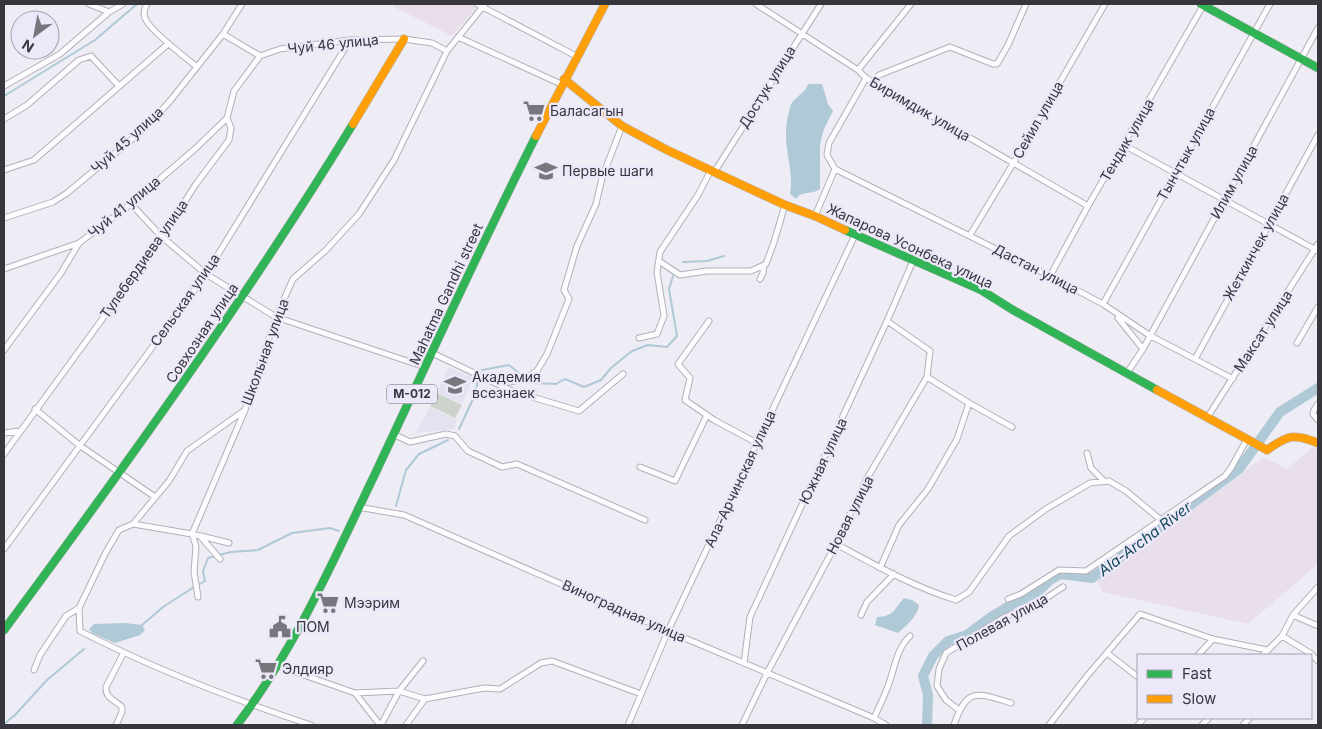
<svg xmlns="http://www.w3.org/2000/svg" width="1322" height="729" font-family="Inter,sans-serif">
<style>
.built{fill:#e4e1f1}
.industrial{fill:#e9dfeb}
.grass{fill:#ccd4cb}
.water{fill:#afc9d7}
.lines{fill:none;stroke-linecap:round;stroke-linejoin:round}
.stream{stroke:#afc9d7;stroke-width:2}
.river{stroke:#afc9d7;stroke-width:10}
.street-casing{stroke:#b2b0b7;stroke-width:7}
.fast-casing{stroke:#b2b0b7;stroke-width:9}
.slow-casing{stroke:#b2b0b7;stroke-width:9}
.street{stroke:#fcfcfe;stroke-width:5}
.fast{stroke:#30b455;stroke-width:8}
.slow{stroke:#ff9f0a;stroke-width:8}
.labels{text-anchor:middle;stroke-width:4.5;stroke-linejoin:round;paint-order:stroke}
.shield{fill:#ece8f9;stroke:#6e6b75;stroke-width:1}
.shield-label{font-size:12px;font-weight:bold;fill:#38363d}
.street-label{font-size:14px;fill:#38363d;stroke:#ece8f9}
.poi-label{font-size:14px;fill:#38363d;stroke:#ece8f9;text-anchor:start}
.water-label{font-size:15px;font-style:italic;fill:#174a5c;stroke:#ece8f9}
</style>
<rect width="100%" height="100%" fill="#eeecf5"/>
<path class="built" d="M448,367L473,378L462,404L437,392Z
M430,407L457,420L454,429L416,433Z"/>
<path class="industrial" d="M395,4H474L478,6L452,36L394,7Z
M1313,447L1318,450V564L1248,624L1103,592L1097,581L1264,457L1287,469Z"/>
<path class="grass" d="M437,393L462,405L455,418L430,406Z"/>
<path class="water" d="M808,84H822L828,104L833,111L824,129L820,144V189C812,195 802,190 796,199L790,194C794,173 785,153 786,131C786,124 788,115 790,108C792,97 805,95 808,84Z
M904,598L912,600L919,605C918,616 906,626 898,633L875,625L877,617C895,616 893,610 904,598Z
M125,623L142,625L145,630L140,635L115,643L92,633L89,629L94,624Z"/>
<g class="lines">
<path class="stream" d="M4,96L95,40L137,4
M683,262L707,261L724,256
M482,370L509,365L519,373
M533,383L556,384L565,379L584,387L601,380L611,368L632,351L648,345L667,347L677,336L669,289L673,276
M459,429L474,397L478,381
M396,506L406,470L419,454L448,440
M198,585L205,581L203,571L208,558L231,552L258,550L292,533L330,528L339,531
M142,625L163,607L194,587
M4,724L15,715L47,680L84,649"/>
<path class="river" d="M927,725L928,695L923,676L933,656L948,641L967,635L991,617L1016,602L1032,597L1050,580L1060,574L1092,578L1239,469L1280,412L1318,388"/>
<g class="street-casing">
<path id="street" d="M89,4L109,12
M147,4C144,9 143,13 145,18C149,30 186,58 196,66
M477,4L576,56
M756,4L858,70L866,78L1088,206
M223,34L260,56L280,49L350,40L404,39L432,43L447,51
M458,37L561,84
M858,70L911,4
M874,83L879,75L950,47L993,64H997L1008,45L1026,4
M4,86L60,54L109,12L123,4
M4,119L27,105L79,60L91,56L119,86
M1124,145L1318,251
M835,169L1050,276L1103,304L1149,335L1233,379
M4,170L34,160L168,44
M715,171L821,4
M131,204L162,237L206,274L276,317L425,367
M815,216L835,169L827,155L829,143L866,78
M4,218L53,202L67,193L143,130L170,101L223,34L242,4
M970,235L1014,162L1105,4
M659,261L680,275L707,271H751L766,264L774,242L785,205
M4,269L79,243L131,204L196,148L227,118
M1050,276L1088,206L1204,4
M760,279L763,273L764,265
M1103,304L1270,4
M1118,318L1143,349
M709,321L678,364L690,378L685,400L714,420L757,443
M639,338L657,334L664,316L657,272L660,252L698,195L711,170
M1297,343L1318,307
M4,350L61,273L79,243
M432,353L512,391L579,411L623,374
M1195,359L1318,135
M1127,373L1143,349L1318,28
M497,384L521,380L537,371L547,354L569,299L564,290L577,246L596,204L602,178L622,126
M969,403L1012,427
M1318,404L1314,410L1313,414L1318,420
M35,409L79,445L155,497
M245,410L187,451L169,481L133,524L119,530L106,552L79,608L80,631C154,669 232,699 311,725
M1207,418L1318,244
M4,433L20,431
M393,434L410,442L446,434L455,436L468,451L502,467L517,464L645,520
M1087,453L1091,468L1104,481
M4,454L162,237L196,184L229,140L231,128L227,118L234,91L260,56
M640,467L675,481L707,415
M358,507L404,515L668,631L874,718L886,725
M133,524L192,534L245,410L276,317L293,279L326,250L359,214L394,160L447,51L485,4
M192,534L196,546L194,572L198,597
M192,534L200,536L220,559
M201,536L229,543
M836,544C875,565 914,587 956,600L969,592L1009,536L1046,509L1090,483L1109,481L1126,491L1161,520
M4,549L206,274L350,40
M880,568L899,525L928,489L957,439L969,403L927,377
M1318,587L1293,615L1282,636L1310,653L1318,661
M1008,599L1021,594L1059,570L1086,571L1225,476L1231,468L1247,439
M861,615L867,602L894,574
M1293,615L1318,626
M1107,653L1138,677
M1198,655L1213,639
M1263,655L1282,636
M744,663L750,617L887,321L913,261
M278,666L355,693L399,691L423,661
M34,670L40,655L66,616L79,608
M355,693L380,725
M959,710L946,700L937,686L939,669L946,653L1005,617L1037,604L1063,587
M874,718C879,707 884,697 888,686C895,668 896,649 910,636
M116,725L122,712V707C115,700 105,698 106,687L123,654
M381,725L399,691L425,699L484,688L500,689L541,663L552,661L641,694
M406,725L425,699
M628,725L668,631L855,235
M742,725L767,673L836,544L866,480L927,377L930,351L887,321
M954,725C967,686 978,693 1011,703
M1049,725L1087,676L1140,614L1213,639L1267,650
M1138,725L1144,718
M1202,725L1209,718
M1243,725L1250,718"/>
</g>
<g class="fast-casing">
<path id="fast" d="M1201,4L1318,68
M845,230L981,290L1013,310L1157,390
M4,630C126,465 246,299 353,124
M237,725C296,647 333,561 375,474C428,361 480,247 536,136"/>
</g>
<g class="slow-casing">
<path id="slow" d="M564,79L622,126L667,150L785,205L815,216L845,230
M353,124L404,39
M536,136L605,4
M1157,390L1267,450C1288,435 1294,433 1318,443"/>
</g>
<use href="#street" class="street"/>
<use href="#fast" class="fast"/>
<use href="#slow" class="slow"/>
</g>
<defs>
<g id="supermarket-bare" transform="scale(1.725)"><path d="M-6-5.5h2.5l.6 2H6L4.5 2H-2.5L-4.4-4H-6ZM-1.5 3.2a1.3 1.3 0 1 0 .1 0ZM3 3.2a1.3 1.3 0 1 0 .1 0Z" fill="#78767d" stroke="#ece8f9" stroke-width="2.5" paint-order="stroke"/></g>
<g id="school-bare" transform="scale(1.725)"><path d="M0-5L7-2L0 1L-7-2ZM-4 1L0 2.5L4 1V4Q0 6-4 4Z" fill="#78767d" stroke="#ece8f9" stroke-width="2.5" paint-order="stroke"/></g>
<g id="civic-bare" transform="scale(1.725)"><path d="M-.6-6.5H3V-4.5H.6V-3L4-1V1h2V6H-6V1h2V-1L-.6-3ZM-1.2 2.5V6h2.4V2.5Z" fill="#78767d" stroke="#ece8f9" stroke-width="2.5" paint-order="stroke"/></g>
</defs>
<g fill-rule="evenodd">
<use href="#supermarket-bare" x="534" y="111"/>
<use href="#school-bare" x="546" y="171"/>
<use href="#school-bare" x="455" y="385"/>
<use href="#supermarket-bare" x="328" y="603"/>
<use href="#civic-bare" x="280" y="627"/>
<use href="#supermarket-bare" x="266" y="669"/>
</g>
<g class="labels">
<rect class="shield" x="387" y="384.5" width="50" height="19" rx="4"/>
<g class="shield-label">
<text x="412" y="398">М-012</text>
</g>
<g class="street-label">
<text transform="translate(333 44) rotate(-6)" y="5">Чуй 46 улица</text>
<text transform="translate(767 87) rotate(-58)" y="5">Достук улица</text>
<text transform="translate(920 109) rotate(30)" y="5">Биримдик улица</text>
<text transform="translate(1038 120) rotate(-60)" y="5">Сейил улица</text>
<text transform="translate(127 140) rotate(-42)" y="5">Чуй 45 улица</text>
<text transform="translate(1127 140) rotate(-60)" y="5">Тендик улица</text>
<text transform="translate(1186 154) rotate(-61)" y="5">Тынчтык улица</text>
<text transform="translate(1234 182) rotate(-61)" y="5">Илим улица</text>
<text transform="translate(124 207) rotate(-39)" y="5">Чуй 41 улица</text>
<text transform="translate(910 246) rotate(25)" y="5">Жапарова Усонбека улица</text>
<text transform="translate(1256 247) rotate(-61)" y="5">Жеткинчек улица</text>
<text transform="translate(144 259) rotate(-55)" y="5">Тулебердиева улица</text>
<text transform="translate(1036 269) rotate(27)" y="5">Дастан улица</text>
<text transform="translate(446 294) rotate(-65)" y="5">Mahatma Gandhi street</text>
<text transform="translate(185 300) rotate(-55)" y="5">Сельская улица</text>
<text transform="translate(1263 331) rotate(-57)" y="5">Максат улица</text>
<text transform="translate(202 333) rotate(-56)" y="5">Совхозная улица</text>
<text transform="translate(265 352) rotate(-70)" y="5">Школьная улица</text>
<text transform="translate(823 461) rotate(-65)" y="5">Южная улица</text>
<text transform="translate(740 479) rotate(-65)" y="5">Ала-Арчинская улица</text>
<text transform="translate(850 515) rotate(-63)" y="5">Новая улица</text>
<text transform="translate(624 611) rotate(24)" y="5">Виноградная улица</text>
<text transform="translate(1002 622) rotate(-29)" y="5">Полевая улица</text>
</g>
<g class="poi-label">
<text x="550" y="116">Баласагын</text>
<text x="562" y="176">Первые шаги</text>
<text x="472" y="382">Академия<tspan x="472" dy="16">всезнаек</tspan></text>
<text x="344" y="608">Мээрим</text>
<text x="296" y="632">ПОМ</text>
<text x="282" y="674">Элдияр</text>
</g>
<g class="water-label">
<text transform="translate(1145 539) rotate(-37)" y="5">Ala-Archa River</text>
</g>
</g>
<rect width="1322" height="729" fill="none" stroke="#38363d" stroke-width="10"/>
<rect x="1137" y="654" width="175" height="65" fill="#ece8f9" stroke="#a4a1ae"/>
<rect x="1147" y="670" width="25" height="8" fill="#30b455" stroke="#a4a1ae"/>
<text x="1182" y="679" font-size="15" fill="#38363d">Fast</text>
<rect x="1147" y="695" width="25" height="8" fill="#ff9f0a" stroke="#a4a1ae"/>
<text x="1182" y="704" font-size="15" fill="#38363d">Slow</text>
<g transform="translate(35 35) rotate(212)"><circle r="24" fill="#ece8f9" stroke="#a4a1ae"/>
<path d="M0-4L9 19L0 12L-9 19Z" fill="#78767d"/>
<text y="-8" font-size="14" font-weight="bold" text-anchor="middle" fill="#38363d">N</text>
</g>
</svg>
